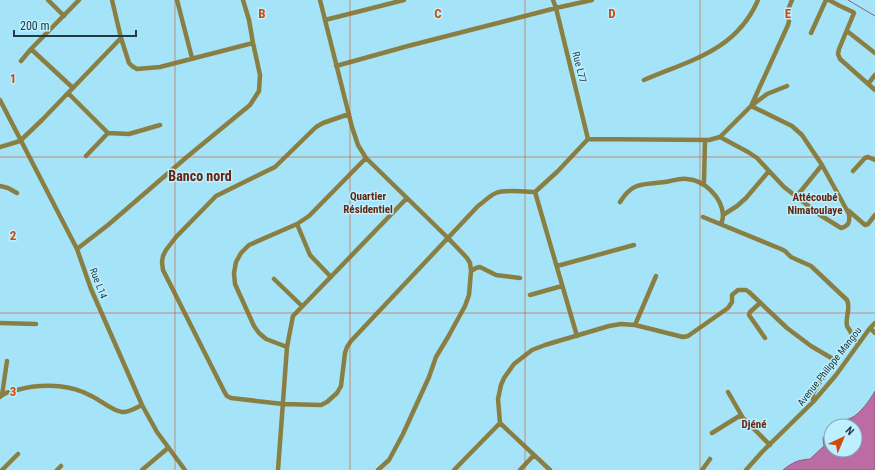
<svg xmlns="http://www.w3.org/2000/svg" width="875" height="470" font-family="'Roboto Condensed',sans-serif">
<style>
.water{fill:#bb6ca3;stroke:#8d5e86}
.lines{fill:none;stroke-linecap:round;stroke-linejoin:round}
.stream{stroke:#8d5e86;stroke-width:1}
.minor{stroke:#8a7f43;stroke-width:4.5}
.grid{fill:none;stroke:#d04a10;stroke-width:1;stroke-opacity:0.55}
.labels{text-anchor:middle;stroke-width:3;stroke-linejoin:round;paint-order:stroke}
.street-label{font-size:10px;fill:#233c44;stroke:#beefff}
.neighbourhood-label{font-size:11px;font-weight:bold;fill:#66250d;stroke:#beefff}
.district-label{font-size:14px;font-weight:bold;fill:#66250d;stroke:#beefff}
.grid-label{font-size:13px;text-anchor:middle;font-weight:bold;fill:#d04a10;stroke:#beefff;stroke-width:3;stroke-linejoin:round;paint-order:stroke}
</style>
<rect width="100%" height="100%" fill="#a5e4f8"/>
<path class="water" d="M875,391V470H783C793,462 798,460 810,459L824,446L823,438L831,428V450H855V426H833C838,421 844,421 851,418C860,414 870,400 875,391Z"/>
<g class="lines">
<path class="stream" d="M848,0L875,16"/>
<path class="minor" d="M48,0L64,16
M112,0L121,38L129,63L132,66L137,69L160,67L253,43
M177,0L192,58
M320,0L352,127L358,145L366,158L448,238L467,258L470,263L471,271L469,295L465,306L448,337L436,357L429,377L403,434L389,460L378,470
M553,0L556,8L588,139
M829,0L840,6L853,12L854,13L839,49L838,54L840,59L875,90
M325,20L404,0
M847,31L875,53
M811,33L826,0
M31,49L73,88
M21,61L31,49L79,0
M336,66L408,46L556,8L592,0
M644,80C690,60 736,51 758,0
M868,84L875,75
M68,93L108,133L129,134L160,125
M0,100L77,249L91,289L142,405L157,432L185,470
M752,104L788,25L789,21L787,12L792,0
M349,114L323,123L316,127L275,167L216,196L176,237L166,250L163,256L162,262L163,270L225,393L227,396L231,398L283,404L321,405L327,402L337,393L341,386L345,353L347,347L351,341L478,206C484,202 489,196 496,193C506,189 525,192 535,192L558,171L588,139L709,140L720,137L751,106L767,94L787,86
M720,137L748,152L757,158L784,187L820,215L841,228C849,226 850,222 849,214L822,165L802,135L792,126L751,106
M0,147L20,141L42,120L121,38
M86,156L108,133
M853,171L865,158L868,157L875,160
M702,183L704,182L705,140
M0,186L8,188L17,193
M535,192L577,336
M796,197L822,165
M620,202C633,181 643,185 665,182C672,181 679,178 687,179C704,180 722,197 723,215C723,218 722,222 721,224
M849,211L865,225L868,224L875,215
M723,215L737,206L746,198L769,171
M703,217L781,249L785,251L791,257L811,266L847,300C851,309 845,317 847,326L858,344
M297,224L310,255L331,277
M77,249L108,225L188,156L250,105L259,91L260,75L253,43L249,20L243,0
M557,266L634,245
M471,271L476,268L480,267L496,275L520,278
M274,279L302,306
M530,295L562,286
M760,303L750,312L749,315L765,338
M0,323L36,324
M635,325L656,276
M870,328L875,333
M287,347L266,339L259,333L254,326L235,284L234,273L236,262L241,253L249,245L297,224L309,216L366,158
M728,392L743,418L770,445
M2,395L7,361
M0,397C4,393 11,391 17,390C38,384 63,384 83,392C89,395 95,397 100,401C107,405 114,411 122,412C128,413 136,408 142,405
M712,433L741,415
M2,470L18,454
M57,470L61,466
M142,470L168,448
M278,470L287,347L292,321L293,316L407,198
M454,470L500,423
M520,470L534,455
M550,470L500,423L498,399L501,385L504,378L514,364L532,350L545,345L609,326L621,324L635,325L683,337L688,336L728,308L732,302V295L738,290H746L749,292L787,328L811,346L833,359V362L813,393V402
M702,470L710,459
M746,470L762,452L813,402L836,375L870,328L875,323"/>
</g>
<path class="grid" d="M175,0V470M350,0V470M525,0V470M700,0V470M0,157H875M0,313H875"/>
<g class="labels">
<g class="street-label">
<text transform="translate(580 67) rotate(76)" y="4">Rue L77</text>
<text transform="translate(99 283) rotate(69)" y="4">Rue L14</text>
<text transform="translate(829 366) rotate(-52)" y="4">Avenue Philippe Mangou</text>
</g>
<g class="neighbourhood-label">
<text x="368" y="200">Quartier<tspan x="368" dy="13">Résidentiel</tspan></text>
<text x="815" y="201">Attécoubé<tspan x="815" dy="13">Nimatoulaye</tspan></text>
<text x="754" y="428">Djéné</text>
</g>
<g class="district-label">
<text x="200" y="181">Banco nord</text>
</g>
</g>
<g class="grid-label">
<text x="262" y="18">B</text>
<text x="438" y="18">C</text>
<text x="612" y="18">D</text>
<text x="788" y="18">E</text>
<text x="13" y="83">1</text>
<text x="13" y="240">2</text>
<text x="13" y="396">3</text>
</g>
<g transform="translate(843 438) rotate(44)"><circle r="19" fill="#beefff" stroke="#80a7b4"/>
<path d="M0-3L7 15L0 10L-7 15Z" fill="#d04a10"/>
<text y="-6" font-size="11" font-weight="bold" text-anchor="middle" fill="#233c44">N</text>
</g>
<path d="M14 30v6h122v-6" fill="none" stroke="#233c44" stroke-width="2"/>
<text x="20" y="30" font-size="12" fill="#233c44" stroke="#beefff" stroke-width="3" paint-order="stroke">200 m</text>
</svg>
